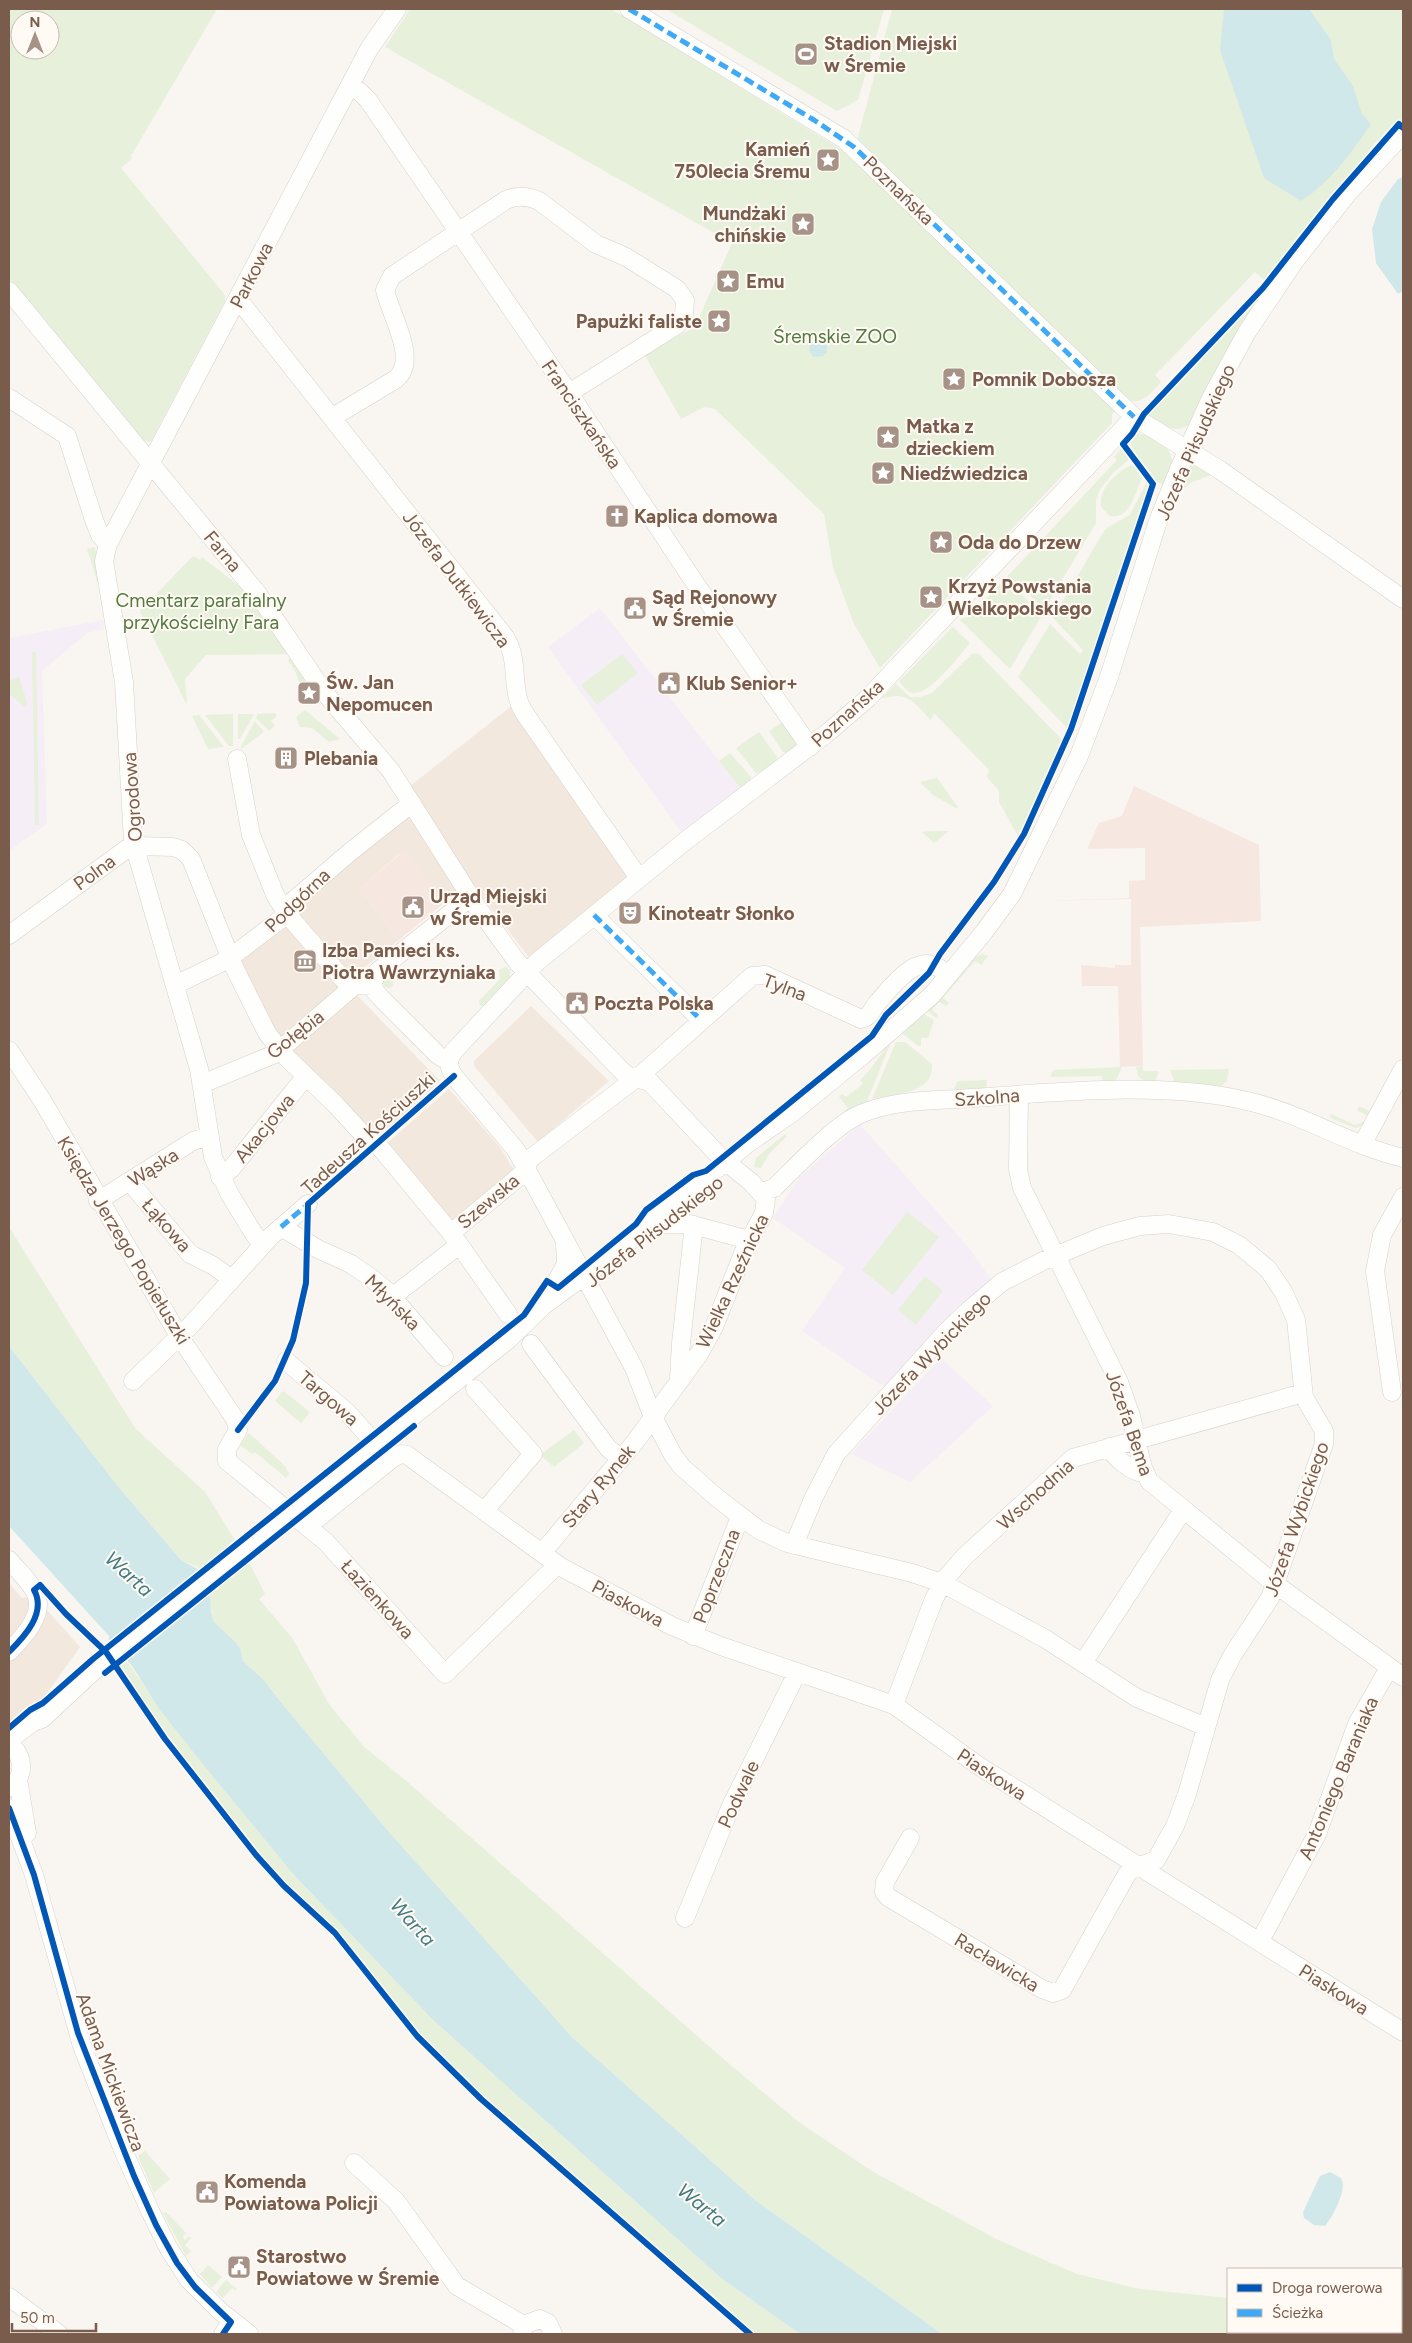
<svg xmlns="http://www.w3.org/2000/svg" width="1412" height="2343" font-family="Figtree,sans-serif">
<style>
.residential{fill:#f2e8de}
.commercial{fill:#f6e8e1}
.education{fill:#f6eef6}
.green{fill:#e7f0db;fill-rule:evenodd}
.water{fill:#d0e8ea}
.pier{fill:#f9f5f0}
.lines{fill:none;stroke-linecap:round;stroke-linejoin:round}
.minor-casing{stroke:#d7d1cb;stroke-width:19}
.minor{stroke:#fefefd;stroke-width:18}
.minor-bridge-casing{stroke:#d7d1cb;stroke-width:19;stroke-linecap:butt}
.minor-bridge{stroke:#fefefd;stroke-width:18}
.quiet{stroke:#3fa9f5;stroke-width:5;stroke-dasharray:10 5;stroke-linecap:butt}
.cycleway-casing{stroke:#fffaf3;stroke-width:9}
.cycleway{stroke:#0057b8;stroke-width:6}
.labels{text-anchor:middle;stroke-width:4;stroke-linejoin:round;paint-order:stroke}
.poi-label{font-size:19px;font-weight:bold;fill:#7a5c4d;stroke:#fffaf3;text-anchor:start}
.street-label{font-size:19px;fill:#7a5c4d;stroke:#fffaf3}
.park-label{font-size:19px;fill:#537a41;stroke:#fffaf3}
.water-label{font-size:20px;font-style:italic;fill:#437c86;stroke:#fffaf3}
</style>
<rect width="100%" height="100%" fill="#f9f5f0"/>
<path class="residential" d="M513,705L633,880L534,956H528L455,862L410,786Z
M409,812L458,890L443,904L405,851L397,856L359,889L399,940L350,979L293,909Z
M284,920L440,1081L376,1141L285,1048L236,959Z
M531,1006L609,1081L538,1142L474,1066V1061Z
M449,1089L499,1146L517,1175L452,1228L385,1145Z
M9,1583L22,1598L32,1597L46,1609L80,1647L42,1700L29,1705L9,1723Z"/>
<path class="commercial" d="M1134,786L1259,845L1261,921L1140,927L1143,1066L1120,1067L1118,986H1082L1081,965L1115,968V965H1131V899L1044,901L1129,898V881L1145,880V848L1087,849L1099,823L1122,816Z
M405,850L443,904L399,940L359,889Z"/>
<path class="education" d="M600,608L741,789L682,833L548,647Z
M103,620L104,629L87,633L42,671L47,824L9,851V638Z
M860,1124L968,1247L993,1282L887,1389L802,1331L845,1268L773,1218L799,1178Z
M941,1358L993,1406L910,1482L851,1454Z"/>
<path class="green" d="M9,9H217L131,156L132,158L121,168L225,295V301L151,441L147,442L141,439L9,278ZM20,20H50V50H20Z
M410,9H611L847,153L857,141L892,9H1403V118L1375,143L1265,281L1255,272L1155,375L1161,382C1151,392 1143,406 1127,399L1112,414V423L880,668L854,624L833,567L824,514L715,409L704,407L681,419L644,354L695,327L732,243L385,47Z
M666,9H884L858,100L837,111Z
M1271,281L1191,423C1176,436 1162,424 1148,416V413Z
M1135,434C1149,432 1173,446 1172,463C1172,470 1167,478 1165,485L1155,481L1133,453L1131,443Z
M1121,449L1130,459L1114,472L1100,489L1096,501V523L1044,610L1020,585L1016,589L1042,615L1010,669L959,619L969,617L1117,460L1114,457Z
M1195,464L1211,475L1190,483L1182,491L1177,490L1189,467Z
M1131,465L1134,466L1142,478C1135,493 1130,520 1110,516L1101,507C1098,489 1116,473 1131,465Z
M1146,483H1148V487L1082,691L1067,728L1018,677L1050,624L1080,654L1083,650L1053,618L1104,531L1108,527L1130,515Z
M95,547L98,563V584L87,549Z
M193,556L200,560L202,557L256,599L291,654L206,655L185,679L187,705L140,611Z
M953,627L969,642L968,646C957,658 930,694 914,693C907,693 903,686 899,681Z
M32,652H36L39,825H35Z
M973,653L979,654L1063,741L1018,836L999,802V791L987,777L989,770L934,713L931,720C914,703 908,690 881,699L896,684L910,697H920L932,693Z
M622,654L638,673L597,705L581,685Z
M291,657C303,672 308,682 305,700L296,673L288,660Z
M19,676L27,703L25,707L9,694V681Z
M305,710L340,739L329,742L312,728L300,727L296,717Z
M275,713L277,716L271,721L275,726L269,731L256,718L258,714Z
M233,714V746H229L205,715Z
M238,714H254L240,739H238Z
M199,715L224,747L208,749L192,716Z
M255,721L264,732L241,749V746Z
M784,721L800,743L788,753L783,752L769,731Z
M759,732L777,757L776,761L761,772L756,773L736,748Z
M730,753L751,777L750,781L741,789L719,761Z
M937,778L958,807L956,808L933,795L920,782Z
M931,831H949L934,843L922,832Z
M983,954L988,956L981,965L975,961L943,998L949,1003L946,1006L939,1002L932,1010L938,1015L936,1018L924,1008L949,988L976,957Z
M505,967L510,970V978L483,1005L480,1006L479,1001L500,979L499,970Z
M395,968L399,971L393,977V986L390,988L385,987L382,980Z
M923,1014L934,1020L928,1038H921V1046H918L902,1033Z
M891,1042L867,1101L852,1108L837,1119L848,1108L839,1097L842,1094L846,1097L863,1084L860,1080C873,1069 879,1054 891,1042Z
M896,1042H905L932,1064C934,1095 893,1093 872,1099Z
M1143,1066V1071H1159L1155,1081H1144L1138,1076L1136,1067Z
M1122,1067L1115,1082L1103,1085L1102,1076L1050,1077L1053,1070Z
M1229,1069L1227,1081L1220,1087L1175,1083L1170,1070Z
M987,1080L986,1089L959,1093L954,1088L958,1081Z
M1359,1106L1373,1113L1366,1123L1356,1128L1330,1118L1331,1114L1355,1125L1367,1120L1368,1116L1357,1110Z
M785,1134L787,1136L769,1154L761,1168L754,1167L756,1158Z
M907,1212L939,1237L893,1295L862,1270Z
M9,1227L135,1428L205,1492L251,1566L265,1594L259,1599L293,1639L329,1704L364,1747L404,1779L727,2062L800,2123L870,2170L998,2240L1077,2274L1140,2289L1228,2298V2332H1401V2287H1403V2334H942L755,2200L572,2037L389,1832L280,1701L264,1680L243,1661L228,1636L214,1622L209,1600L198,1567L181,1560L116,1484L9,1346Z
M925,1276L943,1291L916,1325L898,1310Z
M283,1391L310,1412L301,1423L275,1401Z
M574,1430L584,1443L554,1467L540,1455Z
M249,1433L285,1466L289,1474L286,1478L255,1452L252,1454L240,1445Z
M126,1660L166,1717L294,1875L433,2020L721,2278L800,2334H755L542,2150L460,2076L412,2026L337,1931L286,1884L259,1852L168,1737L120,1665Z
M145,2151L170,2179L154,2193L138,2156Z
M166,2212L186,2233L183,2237L185,2240L189,2236L191,2238L185,2245L191,2251L186,2256L163,2213Z
M208,2265L222,2277L212,2288L200,2274Z
M226,2280L237,2289L235,2291L232,2288L223,2298L216,2292Z"/>
<path class="water" d="M1224,9H1309L1331,40L1334,59L1353,86L1362,114L1371,124C1351,153 1331,182 1301,201L1264,178L1220,50Z
M1403,177V291L1398,294L1376,263L1372,229L1381,202L1398,179Z
M823,333L827,336V352L823,356L813,357L809,350L810,344Z
M9,1346L116,1484L181,1560L205,1573L209,1582L211,1612L214,1622L235,1642L240,1648L243,1661L264,1680L280,1701L389,1832L572,2037L755,2200L942,2334H800L721,2278L433,2020L294,1875L202,1763L160,1710L132,1666L109,1640V1636L9,1526Z
M1330,2172L1341,2178C1348,2188 1333,2217 1325,2226L1314,2225L1304,2218L1303,2212L1320,2176Z"/>
<path class="pier" d="M202,1568L207,1571L211,1582L212,1591L124,1661L108,1643Z"/>
<g class="lines">
<g class="minor-casing">
<path id="minor" d="M629,9L844,139L1134,417L1220,470L1403,599
M350,86L359,91L368,100L569,393L699,589L810,747
M9,291L258,594L324,692L391,771L477,907L518,963L622,1071L628,1076L650,1082L721,1158L751,1182L766,1199L764,1213L744,1251L714,1327L699,1354L635,1442L542,1553
M238,299L505,637C520,660 510,688 523,711L639,878
M9,398L67,436L94,520L100,535L108,544L104,561L124,682L133,841L199,1069L213,1157L229,1193L254,1234L263,1245
M333,417L396,379C419,360 390,314 385,290L392,276L506,200C517,195 528,196 539,201L596,244L626,257L677,289L685,300L684,314L677,325L569,393
M1134,417L867,699L826,734L684,842L537,962L454,1051C447,1060 448,1067 454,1076L516,1150L634,1368L653,1417L673,1455L682,1467L716,1497L759,1530L787,1543L912,1573L942,1583L1044,1638L1137,1698L1206,1727
M108,544L369,49L397,9
M237,759L251,835L276,897L293,921L345,981L355,985L373,986
M594,915L701,1020
M9,935L128,848L138,846L173,847L182,850L191,859L234,967L267,1033L286,1057L335,1104L369,1141L378,1145L451,1233L508,1314
M175,985L227,960L281,919L293,901L350,852L412,803
M9,1050L42,1100L179,1336L235,1419L238,1430L227,1449V1461L326,1542L445,1674L557,1565
M449,1062L438,1055L381,998L374,990L373,982L378,971L471,897
M202,1084L275,1054L355,985
M1019,1095L1018,1169L1022,1188L1119,1382L1131,1416L1142,1465L1149,1481L1275,1584L1403,1677
M1362,1145L1403,1069
M220,1177L231,1169L306,1076
M130,1182L190,1254L212,1265L232,1279
M762,1192L774,1188C796,1167 836,1123 863,1113C897,1099 936,1101 972,1098C1058,1092 1163,1081 1247,1101C1301,1113 1349,1145 1403,1158
M98,1201L193,1141L208,1136
M663,1224H689L749,1240
M281,1227L318,1249L351,1264L370,1277L388,1292L444,1357
M451,1233L521,1175L531,1158L643,1073L752,976L765,975L861,1019C870,1017 872,1010 877,1003C893,986 917,950 942,970
M392,1297L459,1245
M545,1303L566,1264L565,1244
M531,1344L608,1448L621,1459
M286,1361L348,1413L386,1456
M679,1379L681,1343L694,1225
M133,1381L190,1326L270,1237L308,1204
M475,1389L533,1454L485,1510
M1392,1392L1375,1271L1382,1235L1403,1197
M408,1420L509,1339L544,1305L608,1259L747,1144L792,1113L863,1055L932,995L984,932L1012,894L1079,756L1109,677L1158,521L1179,469L1211,398L1247,332L1294,262L1348,193L1403,134
M1109,1447C1113,1457 1133,1473 1144,1473
M308,1526L393,1458L401,1454L407,1455L561,1567L672,1626L718,1645L894,1705L979,1766L1403,2032
M794,1545L814,1497L836,1454L946,1332L969,1310L1002,1282L1043,1261L1103,1236L1140,1226L1169,1224L1213,1232L1239,1245L1268,1269L1284,1293L1296,1320L1304,1397L1324,1431V1444L1270,1598L1232,1656L1220,1680L1187,1794L1175,1826L1156,1860L1132,1869L1127,1874L1062,1990L1053,1993L1042,1989L888,1897L884,1892L885,1882L910,1838
M9,1560C17,1570 31,1582 36,1594C45,1616 22,1638 9,1652
M693,1636L740,1517
M1083,1663L1183,1510
M894,1705L934,1599L945,1579L965,1556L1073,1458L1303,1393
M9,1740L33,1722L42,1719L99,1666
M9,1744C24,1755 26,1777 10,1787
M18,1779L27,1833
M9,1808L34,1875L82,2046L123,2150L151,2213L169,2249L189,2280L220,2311L249,2334
M685,1918L731,1806L797,1673
M1260,1941L1317,1834L1357,1724L1389,1668
M354,2163L396,2201L457,2286L525,2326
M9,2297L59,2334
M223,2334L231,2322
M522,2334L526,2324L540,2319L548,2323L553,2334"/>
</g>
<use href="#minor" class="minor"/>
<g class="minor-bridge-casing">
<path id="minor-bridge" d="M99,1666L408,1420"/>
</g>
<use href="#minor-bridge" class="minor-bridge"/>
<path class="quiet" d="M629,9L814,120L854,147L1134,417
M594,915L701,1020
M281,1227L308,1204"/>
<g class="cycleway-casing">
<path id="cycleway" d="M238,1430L275,1381L293,1340L306,1283L308,1204L454,1076
M9,1652C24,1637 47,1613 34,1590L40,1585L66,1614L106,1652L165,1739L256,1855L284,1886L335,1933L417,2036L481,2099L750,2334
M105,1673L414,1426
M9,1728L30,1710L43,1703L93,1659L524,1315L547,1281L558,1288L636,1224L646,1210L693,1175L706,1171L872,1036L886,1015L929,973L940,954L994,882L1024,834L1071,729L1153,484L1123,444L1132,434L1144,414L1263,288L1333,199L1399,124L1403,128
M9,1808L34,1875L78,2033L134,2176L156,2225L177,2263L195,2287L231,2322L223,2334"/>
</g>
<use href="#cycleway" class="cycleway"/>
</g>
<defs>
<g id="stadium-square" transform="scale(1.25)"><rect x="-9" y="-9" width="18" height="18" rx="4" fill="#a69286" stroke="#fffaf3"/><path d="M0-5a6.5 5 0 1 0 0 10a6.5 5 0 1 0 0-10ZM-3.5-1.8h7v3.6h-7Z" fill="#fff"/></g>
<g id="sight-square" transform="scale(1.25)"><rect x="-9" y="-9" width="18" height="18" rx="4" fill="#a69286" stroke="#fffaf3"/><path d="M0-6L1.8-2.2L6-1.7L2.9 1.2L3.7 5.4L0 3.3L-3.7 5.4L-2.9 1.2L-6-1.7L-1.8-2.2Z" fill="#fff"/></g>
<g id="church-square" transform="scale(1.25)"><rect x="-9" y="-9" width="18" height="18" rx="4" fill="#a69286" stroke="#fffaf3"/><path d="M-1.2-6h2.4v3.5h3.3v2.4h-3.3V6h-2.4V-.1h-3.3v-2.4h3.3Z" fill="#fff"/></g>
<g id="civic-square" transform="scale(1.25)"><rect x="-9" y="-9" width="18" height="18" rx="4" fill="#a69286" stroke="#fffaf3"/><path d="M-.6-6.5H3V-4.5H.6V-3L4-1V1h2V6H-6V1h2V-1L-.6-3ZM-1.2 2.5V6h2.4V2.5Z" fill="#fff"/></g>
<g id="building-square" transform="scale(1.25)"><rect x="-9" y="-9" width="18" height="18" rx="4" fill="#a69286" stroke="#fffaf3"/><path d="M-4-6H4V6H1V3H-1V6H-4ZM-2.5-4.3h1.7v1.8h-1.7ZM.8-4.3h1.7v1.8H.8ZM-2.5-1h1.7V.8h-1.7ZM.8-1h1.7V.8H.8Z" fill="#fff"/></g>
<g id="theatre-square" transform="scale(1.25)"><rect x="-9" y="-9" width="18" height="18" rx="4" fill="#a69286" stroke="#fffaf3"/><path d="M-5-5.5Q0-4 5-5.5V0Q5 5 0 6Q-5 5-5 0ZM-3.3-2.5H-1v1.5H-3.3ZM1-2.5H3.3v1.5H1ZM-2.8 1Q0 5.5 2.8 1Z" fill="#fff"/></g>
<g id="museum-square" transform="scale(1.25)"><rect x="-9" y="-9" width="18" height="18" rx="4" fill="#a69286" stroke="#fffaf3"/><path d="M0-6L6-3V-2H-6V-3ZM-5-1h2V3h-2ZM-1-1h2V3h-2ZM3-1h2V3H3ZM-6 4H6V6H-6Z" fill="#fff"/></g>
</defs>
<g fill-rule="evenodd">
<use href="#stadium-square" x="806" y="54"/>
<use href="#sight-square" x="828" y="160"/>
<use href="#sight-square" x="803" y="224"/>
<use href="#sight-square" x="728" y="281"/>
<use href="#sight-square" x="719" y="321"/>
<use href="#sight-square" x="954" y="379"/>
<use href="#sight-square" x="888" y="437"/>
<use href="#sight-square" x="883" y="473"/>
<use href="#church-square" x="617" y="516"/>
<use href="#sight-square" x="941" y="542"/>
<use href="#sight-square" x="931" y="597"/>
<use href="#civic-square" x="635" y="608"/>
<use href="#civic-square" x="669" y="683"/>
<use href="#sight-square" x="309" y="693"/>
<use href="#building-square" x="286" y="758"/>
<use href="#civic-square" x="413" y="907"/>
<use href="#theatre-square" x="630" y="913"/>
<use href="#museum-square" x="305" y="961"/>
<use href="#civic-square" x="577" y="1003"/>
<use href="#civic-square" x="207" y="2192"/>
<use href="#civic-square" x="239" y="2267"/>
</g>
<g class="labels">
<g class="poi-label">
<text x="824" y="50">Stadion Miejski<tspan x="824" dy="22">w Śremie</tspan></text>
<text x="810" y="156" text-anchor="end">Kamień<tspan x="810" dy="22">750lecia Śremu</tspan></text>
<text x="786" y="220" text-anchor="end">Mundżaki<tspan x="786" dy="22">chińskie</tspan></text>
<text x="746" y="288">Emu</text>
<text x="702" y="328" text-anchor="end">Papużki faliste</text>
<text x="972" y="386">Pomnik Dobosza</text>
<text x="906" y="433">Matka z<tspan x="906" dy="22">dzieckiem</tspan></text>
<text x="900" y="480">Niedźwiedzica</text>
<text x="634" y="523">Kaplica domowa</text>
<text x="958" y="549">Oda do Drzew</text>
<text x="948" y="593">Krzyż Powstania<tspan x="948" dy="22">Wielkopolskiego</tspan></text>
<text x="652" y="604">Sąd Rejonowy<tspan x="652" dy="22">w Śremie</tspan></text>
<text x="326" y="689">Św. Jan<tspan x="326" dy="22">Nepomucen</tspan></text>
<text x="686" y="690">Klub Senior+</text>
<text x="304" y="765">Plebania</text>
<text x="430" y="903">Urząd Miejski<tspan x="430" dy="22">w Śremie</tspan></text>
<text x="648" y="920">Kinoteatr Słonko</text>
<text x="322" y="957">Izba Pamieci ks.<tspan x="322" dy="22">Piotra Wawrzyniaka</tspan></text>
<text x="594" y="1010">Poczta Polska</text>
<text x="224" y="2188">Komenda<tspan x="224" dy="22">Powiatowa Policji</tspan></text>
<text x="256" y="2263">Starostwo<tspan x="256" dy="22">Powiatowe w Śremie</tspan></text>
</g>
<g class="street-label">
<text transform="translate(899 190) rotate(44)" y="7">Poznańska</text>
<text transform="translate(251 275) rotate(-63)" y="7">Parkowa</text>
<text transform="translate(582 414) rotate(56)" y="7">Franciszkańska</text>
<text transform="translate(1195 442) rotate(-66)" y="7">Józefa Piłsudskiego</text>
<text transform="translate(223 551) rotate(50)" y="7">Farna</text>
<text transform="translate(457 579) rotate(53)" y="7">Józefa Dutkiewicza</text>
<text transform="translate(847 713) rotate(-42)" y="7">Poznańska</text>
<text transform="translate(132 797) rotate(-94)" y="7">Ogrodowa</text>
<text transform="translate(94 872) rotate(-36)" y="7">Polna</text>
<text transform="translate(297 900) rotate(-44)" y="7">Podgórna</text>
<text transform="translate(785 987) rotate(21)" y="7">Tylna</text>
<text transform="translate(295 1034) rotate(-38)" y="7">Gołębia</text>
<text transform="translate(987 1097) rotate(-4)" y="7">Szkolna</text>
<text transform="translate(264 1128) rotate(-51)" y="7">Akacjowa</text>
<text transform="translate(368 1133) rotate(-42)" y="7">Tadeusza Kościuszki</text>
<text transform="translate(153 1167) rotate(-32)" y="7">Wąska</text>
<text transform="translate(488 1201) rotate(-40)" y="7">Szewska</text>
<text transform="translate(167 1225) rotate(49)" y="7">Łąkowa</text>
<text transform="translate(654 1231) rotate(-38)" y="7">Józefa Piłsudskiego</text>
<text transform="translate(124 1240) rotate(59)" y="7">Księdza Jerzego Popiełuszki</text>
<text transform="translate(732 1281) rotate(-65)" y="7">Wielka Rzeźnicka</text>
<text transform="translate(393 1302) rotate(45)" y="7">Młyńska</text>
<text transform="translate(931 1353) rotate(-46)" y="7">Józefa Wybickiego</text>
<text transform="translate(329 1398) rotate(41)" y="7">Targowa</text>
<text transform="translate(1130 1423) rotate(71)" y="7">Józefa Bema</text>
<text transform="translate(598 1486) rotate(-50)" y="7">Stary Rynek</text>
<text transform="translate(1035 1494) rotate(-42)" y="7">Wschodnia</text>
<text transform="translate(1296 1519) rotate(-71)" y="7">Józefa Wybickiego</text>
<text transform="translate(716 1576) rotate(-69)" y="7">Poprzeczna</text>
<text transform="translate(378 1599) rotate(48)" y="7">Łazienkowa</text>
<text transform="translate(628 1603) rotate(28)" y="7">Piaskowa</text>
<text transform="translate(992 1774) rotate(33)" y="7">Piaskowa</text>
<text transform="translate(1338 1778) rotate(-67)" y="7">Antoniego Baraniaka</text>
<text transform="translate(738 1794) rotate(-65)" y="7">Podwale</text>
<text transform="translate(997 1962) rotate(31)" y="7">Racławicka</text>
<text transform="translate(1334 1989) rotate(32)" y="7">Piaskowa</text>
<text transform="translate(111 2072) rotate(70)" y="7">Adama Mickiewicza</text>
</g>
<g class="park-label">
<text x="835" y="343">Śremskie ZOO</text>
<text x="201" y="607">Cmentarz parafialny<tspan x="201" dy="22">przykościelny Fara</tspan></text>
</g>
<g class="water-label">
<text transform="translate(129 1574) rotate(42)" y="7">Warta</text>
<text transform="translate(413 1922) rotate(48)" y="7">Warta</text>
<text transform="translate(702 2205) rotate(39)" y="7">Warta</text>
</g>
</g>
<rect width="1412" height="2343" fill="none" stroke="#7a5c4d" stroke-width="20"/>
<rect x="1227" y="2268" width="175" height="65" fill="#fffaf3" stroke="#cabbb1"/>
<rect x="1237" y="2284" width="25" height="8" fill="#0057b8" stroke="#cabbb1"/>
<text x="1272" y="2293" font-size="15" fill="#7a5c4d">Droga rowerowa</text>
<rect x="1237" y="2309" width="25" height="8" fill="#3fa9f5" stroke="#cabbb1"/>
<text x="1272" y="2318" font-size="15" fill="#7a5c4d">Ścieżka</text>
<g transform="translate(35 35)"><circle r="24" fill="#fffaf3" stroke="#cabbb1"/>
<path d="M0-4L9 19L0 12L-9 19Z" fill="#a69286"/>
<text y="-8" font-size="14" font-weight="bold" text-anchor="middle" fill="#7a5c4d">N</text>
</g>
<path d="M12 2323v8h84v-8" fill="none" stroke="#7a5c4d" stroke-width="2.5"/>
<text x="20" y="2323" font-size="15" fill="#7a5c4d" stroke="#fffaf3" stroke-width="4" paint-order="stroke">50 m</text>
</svg>
